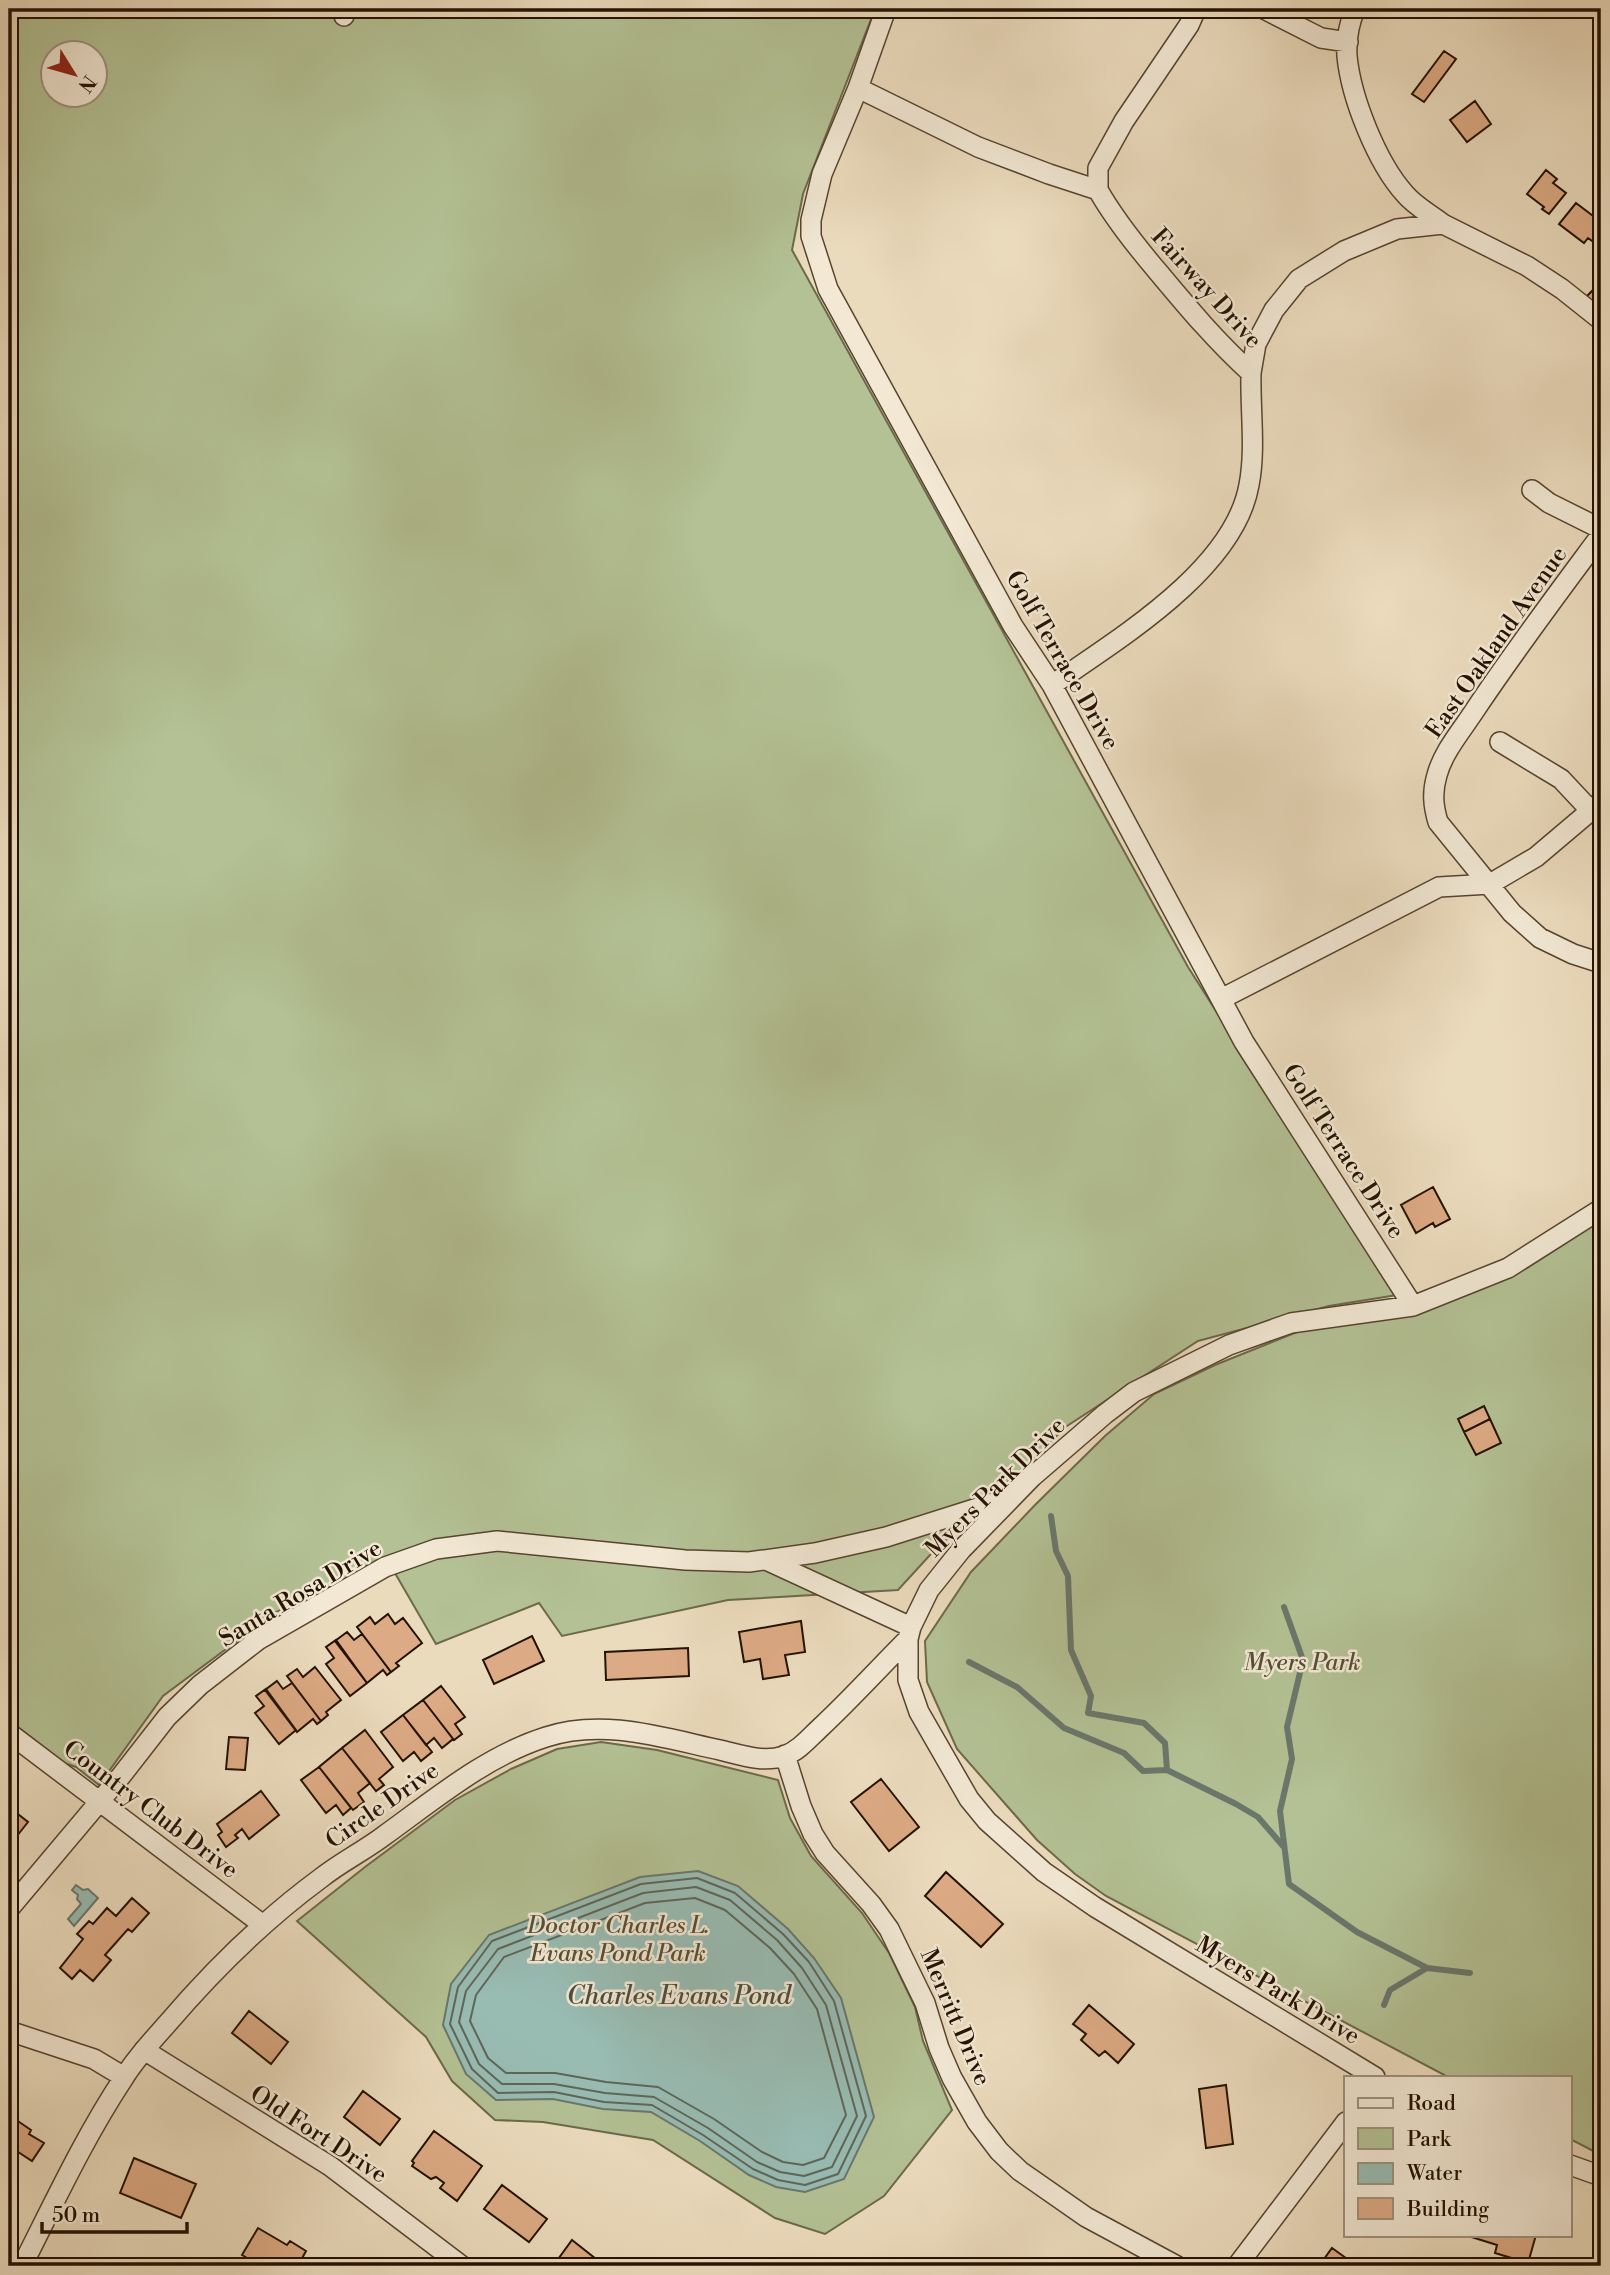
<svg xmlns="http://www.w3.org/2000/svg" width="1610" height="2275" font-family="'Libre Bodoni',serif">
<style>
.green{fill:#b3c194;stroke:#6c6a4a;stroke-width:2;fill-rule:evenodd}
.water{fill:#98bbb2;stroke:#6a776b;stroke-width:2}
.lines{fill:none;stroke-linecap:round;stroke-linejoin:round}
.shore{stroke:#5e6659;stroke-width:2}
.stream{stroke:#6a776b;stroke-width:6}
.building{fill:#dcaa84;stroke:#241200;stroke-width:2}
.minor-casing{stroke:#56442f;stroke-width:22}
.minor{stroke:#f2e8d4;stroke-width:19}
.labels{text-anchor:middle;stroke-width:5;stroke-linejoin:round;paint-order:stroke}
.street-label{font-size:24px;fill:#241200;stroke:#f2e8d4}
.park-label{font-size:24px;font-style:italic;fill:#564f34;stroke:#f2e8d4}
.water-label{font-size:26px;font-style:italic;fill:#4d4d3e;stroke:#f2e8d4}
</style>
<rect width="100%" height="100%" fill="#ebdbbd"/>
<filter id="stains"><feTurbulence type="fractalNoise" baseFrequency=".00286" numOctaves="4"/><feColorMatrix values="0 0 0 0 .2 0 0 0 0 .09 0 0 0 0 .02 0 0 0 .5 -.17"/></filter>
<radialGradient id="worn" r=".72"><stop offset=".6" stop-color="#630" stop-opacity="0"/><stop offset="1" stop-color="#630" stop-opacity=".3"/></radialGradient>
<path class="green" d="M9,9H875L803,194L792,250L1188,967L1397,1295L1329,1306L1198,1341L1067,1426L930,1555L898,1590L728,1600L562,1636L539,1603L436,1644L388,1561L276,1612L163,1696L99,1785L76,1767L64,1763L9,1720ZM52,52H94V94H52Z
M1601,1219V2155L1570,2139V2077H1448L1106,1896L1075,1874L1037,1840L957,1749L927,1682L925,1641L971,1572L1035,1505L1105,1436L1154,1394L1215,1365L1307,1328L1393,1315Z
M601,1742L657,1750L778,1780L790,1818L811,1856L862,1913L889,1953L915,2007L923,2041L952,2110L884,2196L825,2234L775,2218L653,2140L543,2122L495,2120L452,2081L426,2037L297,1921L365,1867L455,1800L511,1769L557,1749Z"/>
<path class="water" d="M698,1871L738,1886L788,1929L814,1958L841,1998L874,2117L844,2179L805,2192L776,2187L749,2175L700,2141L651,2112L603,2109L553,2099L496,2100L466,2074L443,2025L451,1984L489,1935L640,1877Z
M76,1885L83,1890L88,1889L98,1898L74,1926L68,1919L81,1904L77,1899L78,1895L72,1890Z"/>
<g class="lines">
<path class="shore" d="M697,1878L735,1893L783,1934L809,1962L834,2001L866,2116L838,2174L805,2185L778,2180L753,2169L703,2135L652,2105L604,2102L554,2092L498,2093L472,2069L450,2024L458,1987L492,1941L641,1884Z
M696,1887L730,1900L777,1940L802,1968L826,2005L857,2116L832,2167L804,2176L780,2172L757,2162L708,2128L654,2097L605,2093L554,2084H502L479,2064L459,2022L466,1991L498,1949L643,1893Z
M695,1898L725,1910L770,1948L794,1974L817,2009L846,2115L824,2158L803,2165L783,2162L762,2152L714,2119L658,2087L606,2082L555,2073H506L488,2058L470,2021L476,1995L504,1957L645,1903Z"/>
<path class="stream" d="M1051,1516L1056,1551L1068,1576L1071,1650L1091,1696L1088,1713L1144,1723L1165,1743L1167,1770
M1284,1607L1303,1660L1287,1727L1292,1759L1280,1811L1289,1884L1357,1932L1427,1968L1470,1973
M969,1662L1017,1687L1064,1728L1124,1753L1143,1771L1167,1770L1236,1804L1258,1817L1283,1846
M1384,2005L1390,1990L1427,1968"/>
</g>
<path class="building" d="M1444,51L1456,59L1424,102L1412,94Z
M1475,101L1491,124L1467,142L1450,120Z
M1546,170L1557,179L1553,183L1566,193L1549,214L1542,209L1544,207L1527,194Z
M1576,203L1601,222V235L1595,243L1588,238L1584,243L1559,224Z
M1596,287L1601,292V312L1585,298Z
M1433,1187L1450,1219L1435,1227L1433,1223L1416,1233L1401,1205Z
M1484,1406L1490,1419L1464,1432L1458,1419Z
M1490,1419L1501,1443L1476,1455L1464,1432Z
M388,1614L395,1624L403,1618L422,1643L396,1663L399,1666L391,1672L357,1627L370,1617L375,1624Z
M801,1621L805,1652L785,1655L789,1675L763,1679L760,1659L744,1662L739,1632Z
M347,1632L354,1640L362,1634L391,1672L387,1675L383,1670L367,1683L335,1641Z
M532,1636L544,1661L494,1684L483,1660Z
M336,1640L367,1683L350,1696L326,1664L334,1658L326,1647Z
M688,1648L689,1676L606,1680L605,1652Z
M315,1667L341,1700L326,1712L328,1715L321,1721L287,1676L297,1669L303,1677Z
M277,1681L283,1689L292,1683L321,1721L317,1724L313,1719L297,1732L265,1690Z
M441,1686L465,1717L455,1724L462,1734L454,1740L423,1700Z
M266,1689L296,1730L279,1744L255,1713L264,1706L256,1696Z
M423,1700L453,1739L442,1748L434,1738L426,1745L403,1715Z
M403,1715L432,1752L421,1761L414,1752L403,1761L381,1732Z
M365,1730L393,1767L379,1779L384,1785L376,1791L342,1748Z
M229,1737L248,1738L245,1770L226,1769Z
M342,1748L370,1783L358,1793L364,1802L353,1810L319,1767Z
M319,1767L351,1808L343,1815L336,1805L326,1813L301,1780Z
M881,1779L919,1827L889,1851L851,1802Z
M261,1791L279,1815L249,1839L242,1829L235,1835L238,1838L226,1847L218,1835L222,1832L217,1824Z
M9,1807L28,1822L9,1846Z
M946,1872L1003,1924L981,1947L925,1896Z
M132,1898L149,1913L132,1932L128,1929L105,1955L111,1960L93,1981L80,1970L72,1979L60,1968L83,1939L77,1934L89,1921L93,1924L107,1908L116,1916Z
M1089,2005L1134,2044L1118,2063L1105,2051L1099,2056L1081,2040L1086,2034L1073,2024Z
M249,2011L288,2042L271,2064L232,2033Z
M1226,2085L1233,2144L1206,2148L1199,2089Z
M363,2091L400,2119L380,2145L344,2117Z
M9,2115L31,2130L29,2134L44,2143L32,2161L9,2146Z
M434,2131L482,2166L457,2201L440,2188L444,2183L436,2177L431,2179L412,2166L414,2163L412,2161Z
M134,2158L196,2184L181,2218L120,2193Z
M502,2185L547,2219L529,2242L484,2209Z
M258,2228L287,2245L290,2241L306,2251L300,2262L308,2266H261L242,2255Z
M1465,2235H1536L1528,2263L1495,2253L1497,2245Z
M572,2240L596,2259L593,2263L597,2266H562L556,2262Z
M1332,2248L1357,2266H1319Z"/>
<g class="lines">
<g class="minor-casing">
<path id="minor" d="M342,9L344,16
M886,9L858,88L822,174L811,220V236L828,289L1013,626L1052,685L1244,1042L1413,1306
M1264,9L1321,38L1348,42
M1355,9C1349,24 1346,40 1347,56C1351,98 1377,163 1405,194C1415,206 1430,214 1443,224
M858,88L978,147L1049,174L1098,190C1115,220 1136,246 1159,273C1189,309 1216,341 1251,373C1250,410 1256,449 1249,485C1234,570 1118,639 1052,685
M1098,190V168L1124,121L1189,25L1196,9
M1251,373L1256,344L1274,310L1299,279L1344,251L1397,229L1443,224L1527,266L1562,289L1601,320
M1532,490L1549,503L1601,529
M1601,535C1558,593 1515,650 1475,710C1462,730 1443,752 1437,775C1432,792 1433,805 1438,822L1512,913L1540,938L1573,954L1601,963
M1500,742L1561,779L1591,811
M1221,999L1439,887L1490,884L1536,857L1601,802
M766,1560L911,1627
M9,1733L263,1925
M785,1755L801,1806L813,1834L825,1853L871,1904L889,1929L925,2003L939,2048L952,2078L977,2122L999,2151L1020,2171L1086,2217L1177,2266
M9,1909L121,1776L167,1717L200,1685L258,1640L385,1567L436,1549L497,1541L685,1560L749,1562L815,1553L886,1537L1009,1498
M9,2031L94,2059L124,2077
M144,2050L330,2166L462,2266
M1375,2077L1095,1907L1044,1872L987,1821L969,1799L919,1712L908,1680V1639L911,1627L929,1590L961,1550L1032,1477L1105,1414L1134,1392L1229,1345L1291,1323L1413,1306L1508,1268L1601,1209
M1570,2165L1601,2176
M22,2266C54,2203 84,2138 123,2079C135,2059 152,2041 167,2024C213,1970 264,1920 321,1878C341,1862 364,1851 385,1835C435,1799 486,1756 546,1737C603,1718 664,1738 720,1750C741,1755 763,1763 784,1756C799,1751 810,1737 821,1727C851,1699 879,1668 908,1639
M1237,2266L1346,2122"/>
</g>
<use href="#minor" class="minor"/>
</g>
<g class="labels">
<g class="street-label">
<text transform="translate(1207 288) rotate(48)" y="8">Fairway Drive</text>
<text transform="translate(1496 642) rotate(-55)" y="8">East Oakland Avenue</text>
<text transform="translate(1063 660) rotate(60)" y="8">Golf Terrace Drive</text>
<text transform="translate(1344 1151) rotate(57)" y="8">Golf Terrace Drive</text>
<text transform="translate(995 1487) rotate(-45)" y="8">Myers Park Drive</text>
<text transform="translate(300 1593) rotate(-31)" y="8">Santa Rosa Drive</text>
<text transform="translate(382 1805) rotate(-35)" y="8">Circle Drive</text>
<text transform="translate(151 1809) rotate(37)" y="8">Country Club Drive</text>
<text transform="translate(1278 1990) rotate(31)" y="8">Myers Park Drive</text>
<text transform="translate(956 2017) rotate(67)" y="8">Merritt Drive</text>
<text transform="translate(319 2134) rotate(33)" y="8">Old Fort Drive</text>
</g>
<g class="park-label">
<text x="1302" y="1670">Myers Park</text>
<text x="618" y="1933">Doctor Charles L.<tspan x="618" dy="28">Evans Pond Park</tspan></text>
</g>
<g class="water-label">
<text x="679" y="2004">Charles Evans Pond</text>
</g>
</g>
<rect width="1610" height="2275" fill="none" stroke="#ebdbbd" stroke-width="35"/>
<rect x="10" y="10" width="1589" height="2254" fill="none" stroke="#241200" stroke-width="3.5"/>
<rect x="18" y="18" width="1575" height="2240" fill="none" stroke="#241200" stroke-width="2"/>
<rect x="1344" y="2076" width="228" height="161" fill="#f2e8d4" stroke="#a0927f" stroke-width="2"/>
<rect x="1358" y="2098" width="35" height="10" fill="#f2e8d4" stroke="#a0927f" stroke-width="2"/>
<text x="1407" y="2110" font-size="21" fill="#241200">Road</text>
<rect x="1358" y="2128" width="35" height="21" fill="#b3c194" stroke="#a0927f" stroke-width="2"/>
<text x="1407" y="2146" font-size="21" fill="#241200">Park</text>
<rect x="1358" y="2163" width="35" height="21" fill="#98bbb2" stroke="#a0927f" stroke-width="2"/>
<text x="1407" y="2180" font-size="21" fill="#241200">Water</text>
<rect x="1358" y="2198" width="35" height="21" fill="#dcaa84" stroke="#a0927f" stroke-width="2"/>
<text x="1407" y="2216" font-size="21" fill="#241200">Building</text>
<g transform="translate(74 74) rotate(127)"><circle r="33" fill="#f2e8d4" stroke="#a0927f" stroke-width="2"/>
<path d="M0-5L12 26L0 18L-12 26Z" fill="#8f2418"/>
<text y="-10" font-size="19" font-weight="bold" text-anchor="middle" fill="#241200">N</text>
</g>
<path d="M42 2222v10h145v-10" fill="none" stroke="#241200" stroke-width="3.5"/>
<text x="52" y="2222" font-size="21" fill="#241200" stroke="#f2e8d4" stroke-width="5" paint-order="stroke">50 m</text>
<rect width="100%" height="100%" filter="url(#stains)"/>
<rect width="100%" height="100%" fill="url(#worn)"/>
</svg>
